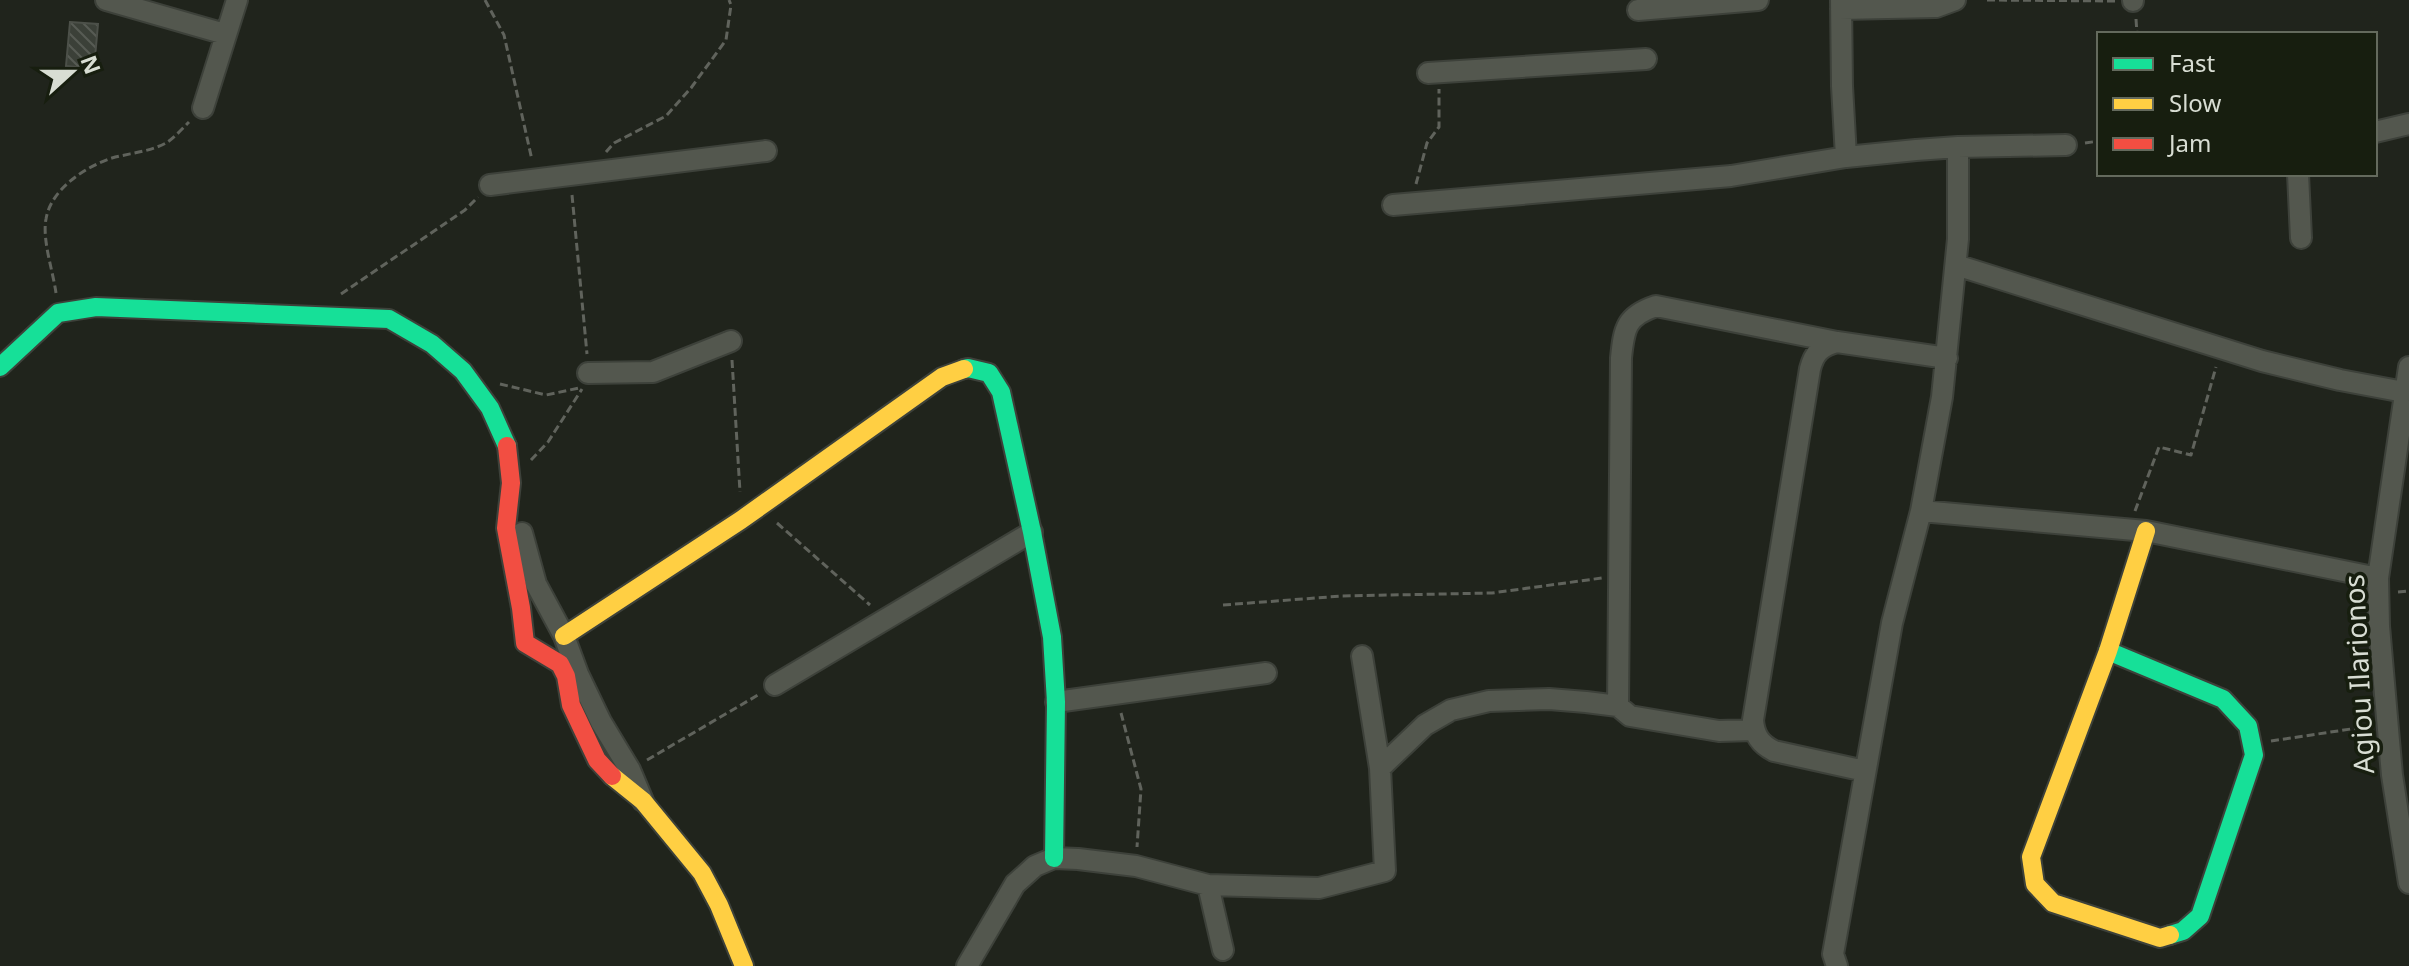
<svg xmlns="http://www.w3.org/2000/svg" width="2409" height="966" font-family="'Noto Sans',sans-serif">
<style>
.building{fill:url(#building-back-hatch);stroke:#4c5049;stroke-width:2}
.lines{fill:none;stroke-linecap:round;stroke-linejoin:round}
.street-casing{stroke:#3d413a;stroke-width:24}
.fast-casing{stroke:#3d413a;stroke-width:22}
.slow-casing{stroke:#3d413a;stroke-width:22}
.jam-casing{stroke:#3d413a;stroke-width:22}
.path{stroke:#60635c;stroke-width:3;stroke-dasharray:8 4;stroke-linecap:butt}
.street{stroke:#53574e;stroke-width:20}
.fast{stroke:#16e098;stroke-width:18}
.slow{stroke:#ffcf43;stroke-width:18}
.jam{stroke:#f24e42;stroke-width:18}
.labels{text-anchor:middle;stroke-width:7;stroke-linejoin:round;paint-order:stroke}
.street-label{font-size:28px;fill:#d8ddd3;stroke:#171e0f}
</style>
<defs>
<pattern id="building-back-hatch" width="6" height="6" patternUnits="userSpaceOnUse" patternTransform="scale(2)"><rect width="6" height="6" fill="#3b4038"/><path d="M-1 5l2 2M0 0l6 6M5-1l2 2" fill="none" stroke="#575b54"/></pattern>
</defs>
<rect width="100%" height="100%" fill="#20241c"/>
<path class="building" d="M70,22L98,24L94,69L66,66Z"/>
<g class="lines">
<g class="street-casing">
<path id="street" d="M106,0L225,34
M1841,0L1842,86L1846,157
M2133,0V1
M1841,9L1936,7L1955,0
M1638,10L1758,0
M1428,73L1646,59
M203,108L237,0
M2375,132L2409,124
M2298,174L2301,238
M490,185L766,151
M1393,205L1731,176L1846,157L1916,150L1958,147L2066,145
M1956,265L2262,361L2340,380L2404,392
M2409,367L2378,578L2379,626L2392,775L2409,883
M588,373L653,372L731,341
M1921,511L2146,531L2378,578
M522,533L536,584L564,636L578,674L601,722L630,770L643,801
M775,685L1032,532
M1056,702L1266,673
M1618,706L1621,358C1624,328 1626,316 1656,306L1837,342
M1380,768L1425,725L1451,710L1489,701L1549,699L1586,702L1618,706L1630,716L1719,731L1754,730
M1865,771L1774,751C1760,744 1754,735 1753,720L1810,369C1814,353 1821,346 1837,342L1947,358
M1208,885L1223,950
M967,966L1015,884L1035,866L1054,858L1078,859L1136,866L1208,885L1319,888L1385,871L1380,768L1362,656
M1837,966L1833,954L1892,623L1921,511L1942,397L1958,239V147"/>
</g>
<g class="fast-casing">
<path id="fast" d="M0,367L58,313L96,307L389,319L432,344L463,371L490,408L507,446
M964,369L968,368L989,373L1001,392L1032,532L1052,637L1056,702L1054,858
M2108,651L2223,699L2248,726L2254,755L2200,916L2183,931L2170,935"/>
</g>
<g class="slow-casing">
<path id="slow" d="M2146,531L2108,651L2031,857L2035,884L2053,903L2160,938L2170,935
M564,636L741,520L942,377L964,369
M612,776L643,801L702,873L719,905L744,966"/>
</g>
<g class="jam-casing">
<path id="jam" d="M507,446L511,483L506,528L521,608L525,643L560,664L566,676L571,705L597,760L612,776"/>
</g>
<path class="path" d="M485,0L504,35L532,160
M1987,0L2115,1
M2136,19L2137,34
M2085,143L2099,141
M606,152L614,143L666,116L691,88L726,40L731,5L729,0
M1416,184L1427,143L1439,127V89
M572,195L587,354
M56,293C53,271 42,240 46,219C51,189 85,167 112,158C130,153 149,152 166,143C174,138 182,129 189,122
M341,294L465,210L478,197
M732,360L740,492
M500,384L546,395L579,388
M531,460L548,442L582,389
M2135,511L2159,447L2191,455L2216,367
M777,523L870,605
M2398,592L2409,591
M1223,605L1342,596L1492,593L1602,578
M1121,713L1141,789L1137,847
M2271,741L2371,726
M647,760L758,695"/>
<use href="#street" class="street"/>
<use href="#fast" class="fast"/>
<use href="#slow" class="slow"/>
<use href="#jam" class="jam"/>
</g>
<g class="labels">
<g class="street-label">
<text transform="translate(2359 674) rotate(-93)" y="10">Agiou Ilarionos</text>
</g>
</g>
<rect x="2097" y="32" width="280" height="144" fill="#171e0f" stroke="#646a5d" stroke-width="2"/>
<rect x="2113" y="58" width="40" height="12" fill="#16e098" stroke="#646a5d" stroke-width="2"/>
<text x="2169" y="72" font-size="24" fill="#d8ddd3">Fast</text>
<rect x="2113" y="98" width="40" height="12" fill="#ffcf43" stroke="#646a5d" stroke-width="2"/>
<text x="2169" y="112" font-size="24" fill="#d8ddd3">Slow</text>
<rect x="2113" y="138" width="40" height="12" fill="#f24e42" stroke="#646a5d" stroke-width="2"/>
<text x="2169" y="152" font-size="24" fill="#d8ddd3">Jam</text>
<g transform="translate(72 72) rotate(69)" stroke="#171e0f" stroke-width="6" paint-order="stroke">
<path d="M0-6L14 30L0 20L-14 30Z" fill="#d8ddd3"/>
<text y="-12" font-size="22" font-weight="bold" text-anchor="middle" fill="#d8ddd3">N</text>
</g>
</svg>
